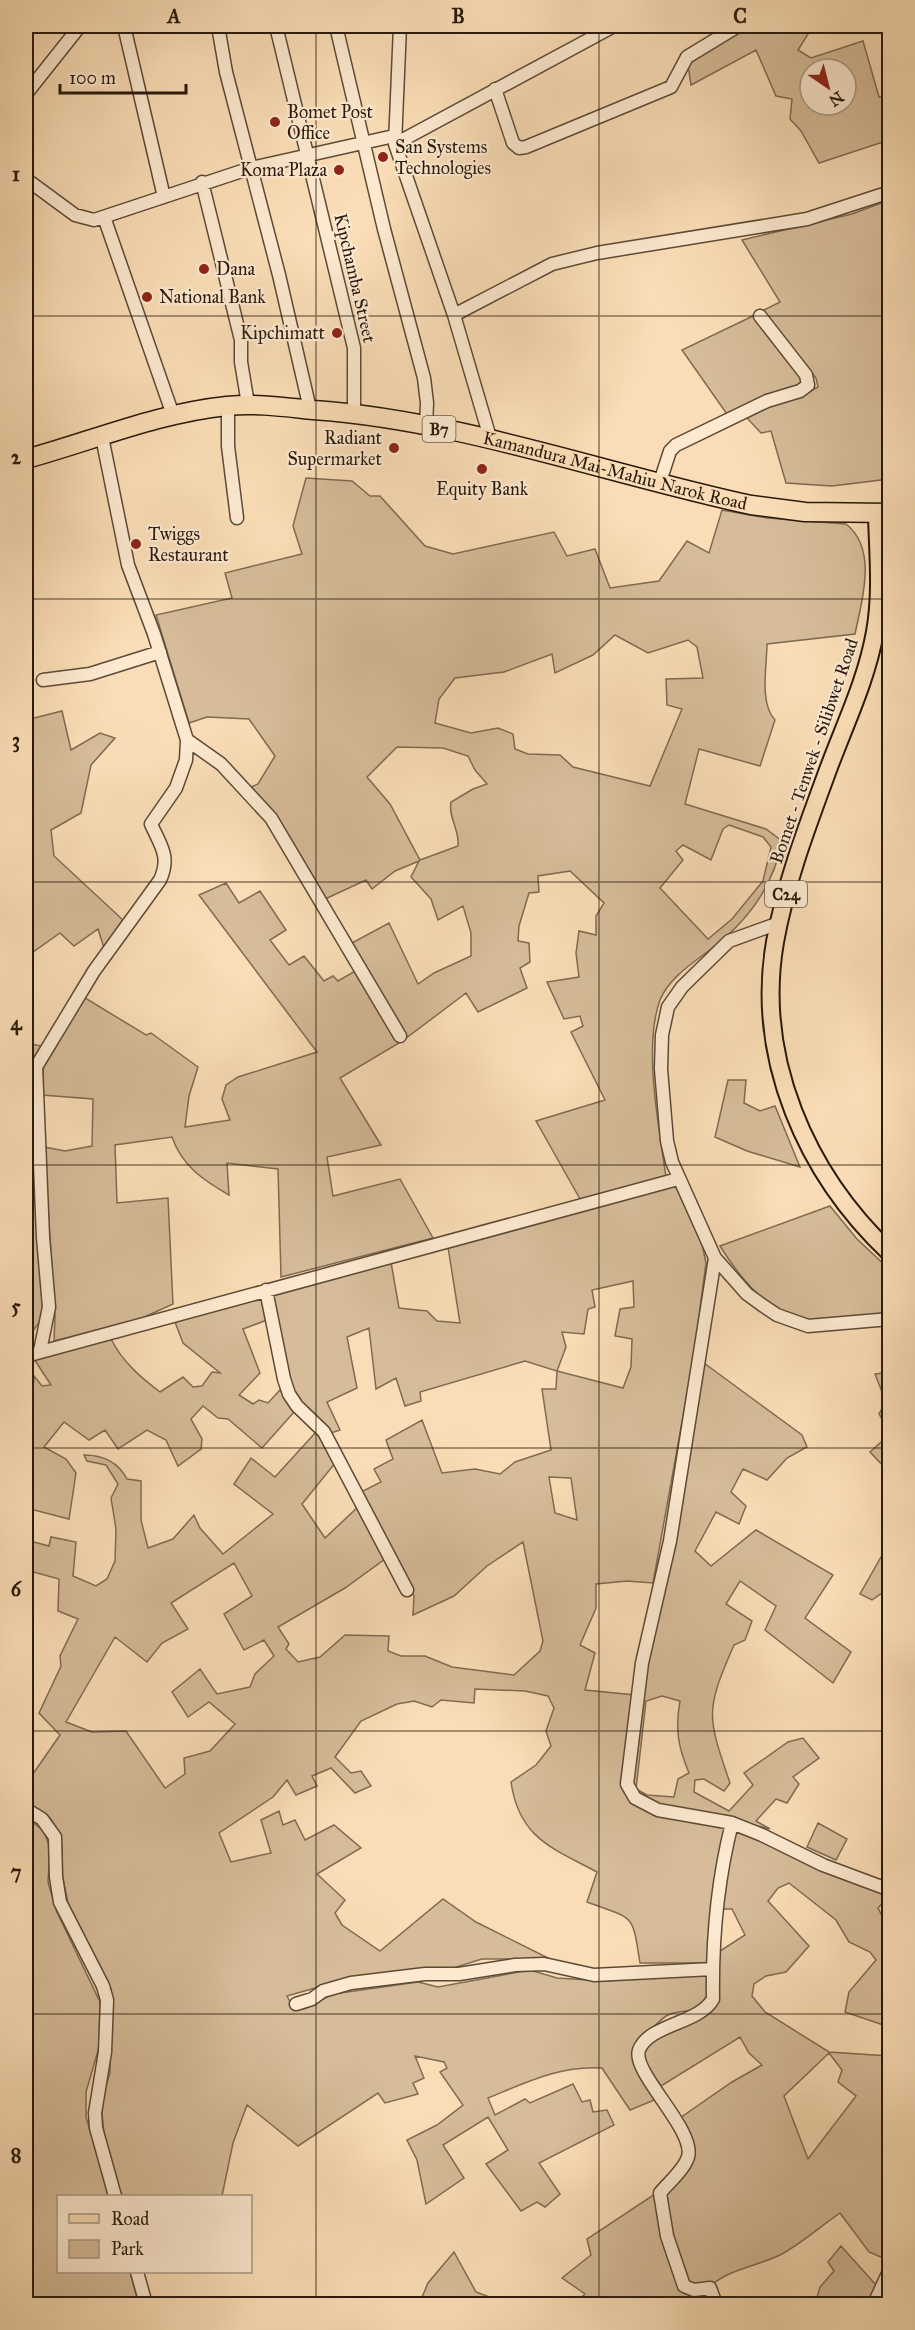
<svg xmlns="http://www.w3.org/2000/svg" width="915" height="2330" font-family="'IM FELL Great Primer',serif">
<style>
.green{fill:#d6bc99;stroke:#806a52;stroke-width:1.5;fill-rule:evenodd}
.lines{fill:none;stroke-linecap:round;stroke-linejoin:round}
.minor-casing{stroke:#5d4a36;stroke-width:15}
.major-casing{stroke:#29190b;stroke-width:20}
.highway-casing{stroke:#29190b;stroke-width:21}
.minor{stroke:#fce9d0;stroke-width:12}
.major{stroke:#faddb6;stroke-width:16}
.highway{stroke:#faddb6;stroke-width:18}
.grid{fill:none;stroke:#29190b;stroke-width:1.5;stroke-opacity:0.55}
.poi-dot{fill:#8f2418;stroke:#fce9d0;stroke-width:2}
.labels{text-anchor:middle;stroke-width:4.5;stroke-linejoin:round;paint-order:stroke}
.shield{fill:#fce9d0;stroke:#685746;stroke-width:1.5}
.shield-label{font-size:16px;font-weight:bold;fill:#29190b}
.poi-label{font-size:18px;fill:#29190b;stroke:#fce9d0;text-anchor:start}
.street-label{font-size:18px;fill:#29190b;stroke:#fce9d0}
.neatline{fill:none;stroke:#29190b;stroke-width:2}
.grid-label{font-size:20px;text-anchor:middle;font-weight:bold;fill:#29190b}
</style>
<rect width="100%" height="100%" fill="#faddb6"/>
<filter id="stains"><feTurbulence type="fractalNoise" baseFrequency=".00333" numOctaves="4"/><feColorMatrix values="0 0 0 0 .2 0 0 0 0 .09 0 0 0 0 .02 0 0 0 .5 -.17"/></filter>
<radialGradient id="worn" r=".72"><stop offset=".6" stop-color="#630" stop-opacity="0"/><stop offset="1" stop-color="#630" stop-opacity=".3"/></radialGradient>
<path class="green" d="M744,26H813L798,50L811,58L863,41L879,97L889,94V140L819,163L801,131L790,119L792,99L776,96L756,50L691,85L688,65ZM810,69H846V105H810Z
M889,200V479L832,486L786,483L771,431L761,433L747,418C769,404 795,400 818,387L816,378L762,311L780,302L742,240L852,214Z
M755,315L803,378V383L729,417L682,350Z
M306,478L352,481L370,496H380L425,546L453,554L554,532L567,556L595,549L610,588L659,581L687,541L709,553L722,510L767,518L846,524C878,549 862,600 855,634L767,644C767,665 759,703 775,720L760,766L699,749L685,804L766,829L782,841C774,885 749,919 715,946C696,961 670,976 660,1000C643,1046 659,1128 666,1177L580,1199L536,1121L605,1100L571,1032L583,1026L580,1016L564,1019L547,982L579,977L576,953L579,931L596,935V916L604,903L570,871L538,876L539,892L529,893L519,926L518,941L529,943L530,962L520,968L527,988L478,1012L466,993L405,1039L350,944L389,923L418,984L434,973L471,956V933L463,906L438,920L431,899L411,877L419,861L395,871L372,889L366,880L323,900L274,816L251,787L258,784L275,756L249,719L207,717L189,723L156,615L232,598L225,573L302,554L293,526ZM615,635L648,653L688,640L697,647L703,678L666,679L667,705L682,709L650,786L573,767L560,755L528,754L515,749L513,734L498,728L471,733L435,723L439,699L455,678L504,672L552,654L555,673L593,655ZM397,747L443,748L468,756L475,770L487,784L473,789L451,802C448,818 460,830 458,846L420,860L390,804L367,777ZM729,825L763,837L771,847L763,881L732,919L708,939L660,888L683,860L676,851L683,845L711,860L723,829Z
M62,711L71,750L100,733L115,738L91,765L81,813L51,830L54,856L123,920L104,948L98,929L74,946L60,933L26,957V720Z
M226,883L239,903L260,891L286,930L270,940L289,965L304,956L324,981L333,976L338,981L357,970L399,1043L340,1078L381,1145L327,1157L333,1196L400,1179L433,1238L281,1277L278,1169L227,1163L229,1195C203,1180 182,1166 172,1137L115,1145L117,1203L168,1198L173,1304L140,1319L54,1341L55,1316L44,1147L65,1151L92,1146L93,1099L42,1095L44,1058L82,996L146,1035L151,1033L198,1067L189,1096L185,1127L230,1120L222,1099L226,1085L238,1077L317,1052L199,895Z
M26,1043L41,1046L31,1068L33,1133L26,1132Z
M728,1080H746L744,1103L760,1111L775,1106L800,1167L747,1151L715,1137Z
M26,1150L33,1155L45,1296L41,1320L26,1340Z
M675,1185L702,1244L706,1263L693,1361L653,1583L627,1581L596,1584V1608L580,1645L595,1653L585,1690L635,1695L629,1798L726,1826L709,1963H640C632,1912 635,1920 587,1902L597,1872C552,1848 519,1838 511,1782L536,1765L551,1746L546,1731L554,1708L548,1696L525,1691L475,1689L474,1703L441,1700L432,1707L414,1701L397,1704L361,1721L335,1757L351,1773L361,1771L371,1786L355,1793L331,1768L312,1776L317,1786L296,1795L287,1780L273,1797L219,1833L231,1862L271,1853L261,1820L279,1811L283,1825L295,1820L305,1840L334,1825L361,1848L317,1874L345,1900L335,1913L342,1925L380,1951L443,1899L476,1922L550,1959H482L450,1969L357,1976L287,1996L294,2009H304L333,1994L418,1982L438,1987L530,1970L557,1978L604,1981L708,1974L707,2003C695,2014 682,2009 668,2015C662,2018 656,2025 650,2030C617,2055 639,2073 657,2099L630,2110L602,2068C561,2065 525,2083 488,2098L495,2115L525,2099L530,2103L573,2084L582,2102L590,2100L593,2112L607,2110L614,2125L539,2163L560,2194L545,2207L537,2202L521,2211L486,2164L508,2150L488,2117L443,2145L464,2178L426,2204L417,2160L407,2140L437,2125L463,2105L440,2072L447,2068L444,2062L415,2056L424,2078L413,2083L418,2094L385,2103L378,2093L298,2146L247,2105L233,2143L222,2196H120L104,2134L101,2102L110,2073L111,1989L69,1908L62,1874V1846L58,1831L50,1818L26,1804V1784L60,1735L39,1713L61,1666L60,1656L78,1619L58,1611L59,1579L26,1570V1540L49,1546L51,1537L76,1542L73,1576L96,1586L107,1579L115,1561L116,1529L111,1498L118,1484L106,1465L87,1461L84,1455C103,1455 118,1462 127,1479L141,1481V1520L148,1548L173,1539L194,1515L200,1528L223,1554L273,1514L234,1484L251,1458L275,1477L316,1432L323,1438L336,1462L302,1504L325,1538L359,1506L385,1559L345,1588L278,1627L289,1644L286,1649L298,1662L320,1657L345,1635L389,1636L388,1651L401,1656H425L452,1667L514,1675L540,1651L543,1641L523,1542L487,1566L454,1596L413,1615L414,1596L361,1492L381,1482L374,1469L393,1459L386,1440L422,1420L442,1473L475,1469L500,1474L515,1462L551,1450L542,1389H556L557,1371L525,1361L420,1392L421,1401L405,1406L396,1378L376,1389L369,1328L347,1337L357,1388L327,1402L340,1430L331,1433L301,1401L290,1383L273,1295L391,1262L399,1308L427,1311L437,1321L460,1323L448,1247ZM633,1281L634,1307L620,1309L615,1336L632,1339L631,1367L623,1388L557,1371L566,1347L562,1332L584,1334L588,1309L595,1307L592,1290ZM549,1477L571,1478L577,1520L555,1513ZM234,1563L252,1596L224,1614L244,1650L264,1640L274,1656L255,1674L250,1687L217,1694L200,1669L172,1692L188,1717L209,1702L235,1724L210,1751L184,1758L185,1774L165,1788L126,1731L92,1732L66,1722L115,1637L147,1662L162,1643L188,1629L171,1603Z
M830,1206L857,1239L889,1269V1317C862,1319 829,1325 801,1319C765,1311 738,1275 720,1246Z
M262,1298L267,1320L243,1329L260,1373L239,1395L253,1404L259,1400L268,1403L280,1390L295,1411L262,1448L228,1419L218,1418L203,1406L191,1419L202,1439L201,1449L178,1466L166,1440L147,1430L118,1449L105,1430L89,1440L64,1422L44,1447L66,1459L76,1473L69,1519L26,1508V1396L33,1388L34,1376L42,1386L51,1385L34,1359L111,1339C122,1361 140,1377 160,1392L183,1377L193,1387L202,1386L212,1372L220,1373L183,1343L175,1322Z
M704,1363L802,1435L807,1447L787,1458L767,1480L743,1469L731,1492L746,1506L739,1524L716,1512L695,1551L711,1566L756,1530L833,1575L805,1618L851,1652L833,1683L765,1630L776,1606L740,1581L726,1604L752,1621L745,1640L734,1645C705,1711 707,1716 730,1783L724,1791L704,1779L695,1780L694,1792L729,1811L753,1785L744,1773L788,1742L803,1738L819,1758L793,1777L799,1784L787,1803L776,1799L756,1821L770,1829L734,1820L682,1813L635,1795L631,1786L648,1655ZM662,1696L680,1701C675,1729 678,1747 689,1773L678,1779L674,1797L647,1795L636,1789L646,1701Z
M889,1372H890L889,1431L879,1414L886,1402L875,1374Z
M889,1435V1472L870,1452Z
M889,1543V1588L872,1600L860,1594Z
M26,1817L44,1831L50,1849L48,1882L56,1910L100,2002L99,2047L86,2092V2117L109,2196H58V2272H130L139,2304H26Z
M818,1823L847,1839L836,1860L807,1847Z
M734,1828L803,1861L889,1896L878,1908L889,1929V1937L884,1941L889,1949V2027L845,2012L849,1992L876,1960L870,1952L849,1942L836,1920L789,1883L778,1888L768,1901L809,1946L786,1972L766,1976L754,1984L752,1996L765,2012L829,2052L889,2056L888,2260L869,2252L840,2213C821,2226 802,2243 782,2254C761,2265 730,2269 713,2284L707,2282L695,2285L686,2280L665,2213L664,2196C698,2158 700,2166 680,2118L732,2082L762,2065L749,2053L740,2037L661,2086L642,2060C652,2020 710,2031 718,2000C721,1986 717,1967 717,1953L745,1935L732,1909H721ZM829,2053L842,2070L838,2082L856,2096L808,2159L784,2096Z
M655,2194L681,2289L704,2290L712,2304H574L585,2294L562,2278L591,2255L587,2239Z
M841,2246L877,2286L867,2303L815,2304L820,2287L834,2271L828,2262Z
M454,2252L476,2292L508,2304H425L420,2302L428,2283Z"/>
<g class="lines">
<g class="minor-casing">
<path id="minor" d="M124,26L164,197
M218,26L226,72L279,275L310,409
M276,26L354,348V412
M336,26L384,229L424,378L427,403L426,426
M400,26L395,144L454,315L491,441
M495,89L513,143L519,148L526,147L671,87L687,57L738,26
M26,94L80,26
M395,144L614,26
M26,179L75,215L94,220L251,168L394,136
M202,182L241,340V362L248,404
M104,217L173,415
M454,315L552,264L597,253L807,219L890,192
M228,406V446L237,518
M659,485L670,451L676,445L767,401L800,391L808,385L806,375L760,316
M43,680L90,674L160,652
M187,740L221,764L271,818L400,1036
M779,923L729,941L682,987L668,1007L662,1035L661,1069L667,1141L672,1162L715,1258L747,1294L762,1305L777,1315L808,1326L890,1319
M715,1258L670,1541L642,1663L627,1784L635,1798L658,1810L732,1823L762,1835L823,1865L890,1890
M266,1290L284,1379L289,1394L297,1406L324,1432L407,1590
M40,1351L49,1307L43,1237L36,1067L94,971L160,880C171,856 160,845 151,824L176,788L186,760L187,740L154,634L128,565L102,437
M26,1356L678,1179
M26,1809L42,1819L55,1837L56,1877L60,1902L103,1986L107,2000L105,2052L95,2113L96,2128L115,2196
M296,2004L312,1999L323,1991L351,1983L425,1974H459L515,1965L544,1964L594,1975L713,1969
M137,2272L146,2304
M716,2304L710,2288L694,2290L684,2286L667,2236L660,2193C668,2183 684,2170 688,2157C696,2130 631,2072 639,2050C649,2024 699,2024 713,1999C712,1939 717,1882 732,1823
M874,2304L890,2269"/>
</g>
<g class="major-casing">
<path id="major" d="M877,515C878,554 882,593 875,632C866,683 842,730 825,778C805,832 785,886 775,942C755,1058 806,1174 890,1253"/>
</g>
<g class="highway-casing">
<g id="highway">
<path id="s1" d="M26,459C92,441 158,413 227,406C256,403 284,407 313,410C460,420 607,474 751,505L805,512L890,513"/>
</g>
</g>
<use href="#minor" class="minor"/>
<use href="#major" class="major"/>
<use href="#highway" class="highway"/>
</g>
<path class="grid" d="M316,26V2304M599,26V2304M26,316H890M26,599H890M26,882H890M26,1165H890M26,1448H890M26,1731H890M26,2014H890"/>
<g class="poi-dot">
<circle cx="275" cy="122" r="6"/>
<circle cx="383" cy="157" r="6"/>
<circle cx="339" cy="170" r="6"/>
<circle cx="204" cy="269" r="6"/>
<circle cx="147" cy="297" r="6"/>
<circle cx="337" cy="333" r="6"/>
<circle cx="394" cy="448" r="6"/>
<circle cx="482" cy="469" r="6"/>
<circle cx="136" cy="544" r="6"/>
</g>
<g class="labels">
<g class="shield">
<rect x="422.5" y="416" width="33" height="26" rx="4.5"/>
<rect x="765" y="881" width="42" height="26" rx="4.5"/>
</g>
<g class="shield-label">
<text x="439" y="435">B7</text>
<text x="786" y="900">C24</text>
</g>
<g class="poi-label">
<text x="287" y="118">Bomet Post<tspan x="287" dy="21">Office</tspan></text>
<text x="395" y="153">San Systems<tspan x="395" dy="21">Technologies</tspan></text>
<text x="327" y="176" text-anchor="end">Koma Plaza</text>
<text x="216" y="275">Dana</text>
<text x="159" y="303">National Bank</text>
<text x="325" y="339" text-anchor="end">Kipchimatt</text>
<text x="382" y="444" text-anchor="end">Radiant<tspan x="382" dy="21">Supermarket</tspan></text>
<text x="482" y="495" text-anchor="middle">Equity Bank</text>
<text x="148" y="540">Twiggs<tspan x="148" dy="21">Restaurant</tspan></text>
</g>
<g class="street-label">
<text transform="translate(355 278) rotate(77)" y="6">Kipchamba Street</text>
<text dy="6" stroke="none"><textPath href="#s1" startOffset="603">Kamandura Mai-Mahiu Narok Road</textPath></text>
<text transform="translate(814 751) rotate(-71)" y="6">Bomet - Tenwek - Silibwet Road</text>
</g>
</g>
<rect width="915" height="2330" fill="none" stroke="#faddb6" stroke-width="66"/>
<rect x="57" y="2195" width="195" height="78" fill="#fce9d0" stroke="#a89681" stroke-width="1.5"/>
<rect x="69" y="2214" width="30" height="9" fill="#faddb6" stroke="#a89681" stroke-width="1.5"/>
<text x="111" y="2225" font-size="18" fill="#29190b">Road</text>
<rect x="69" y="2240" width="30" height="18" fill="#d6bc99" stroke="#a89681" stroke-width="1.5"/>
<text x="111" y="2255" font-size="18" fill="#29190b">Park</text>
<g transform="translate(828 87) rotate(145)"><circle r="28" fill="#fce9d0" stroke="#a89681" stroke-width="1.5"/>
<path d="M0-4.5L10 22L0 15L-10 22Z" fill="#8f2418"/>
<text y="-9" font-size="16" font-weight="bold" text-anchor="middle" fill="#29190b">N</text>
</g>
<path d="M60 84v9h126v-9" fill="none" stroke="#29190b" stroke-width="3"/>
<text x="69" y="84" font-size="18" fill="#29190b" stroke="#fce9d0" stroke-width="4.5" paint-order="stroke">100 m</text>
<rect x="33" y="33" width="849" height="2264" class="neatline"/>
<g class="grid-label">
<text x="174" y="23">A</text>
<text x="458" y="23">B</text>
<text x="740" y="23">C</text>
<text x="16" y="181">1</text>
<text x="16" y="464">2</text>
<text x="16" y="747">3</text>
<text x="16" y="1030">4</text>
<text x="16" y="1313">5</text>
<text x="16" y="1596">6</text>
<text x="16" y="1879">7</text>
<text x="16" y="2162">8</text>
</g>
<rect width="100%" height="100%" filter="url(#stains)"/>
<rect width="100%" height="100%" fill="url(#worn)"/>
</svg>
